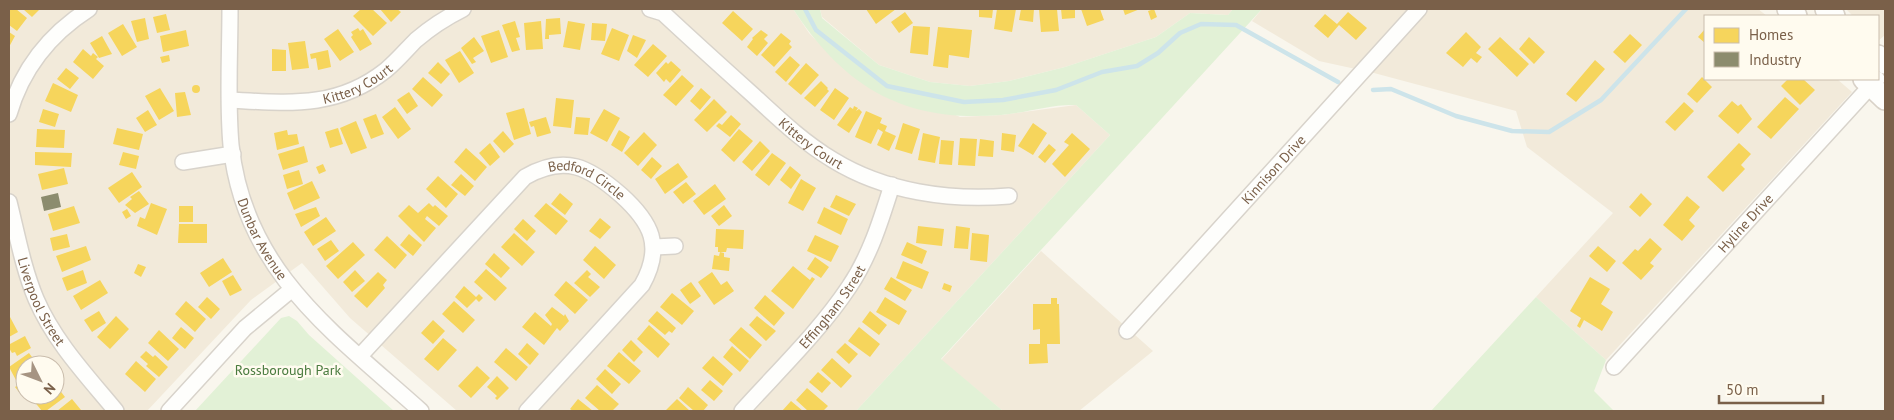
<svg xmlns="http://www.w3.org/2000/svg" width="1894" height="420" font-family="'PT Sans',sans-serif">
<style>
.residential{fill:#f2eada;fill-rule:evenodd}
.green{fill:#e2f1d6}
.homes{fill:#f6d55c}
.industry{fill:#8c8c6e}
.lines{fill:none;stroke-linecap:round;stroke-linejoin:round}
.stream{stroke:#cde4ea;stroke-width:4.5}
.minor-casing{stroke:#d8d3cb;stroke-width:18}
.secondary-casing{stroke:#d9d2c8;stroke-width:24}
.minor{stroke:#fefefc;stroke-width:15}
.secondary{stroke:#fefefc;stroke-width:21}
.labels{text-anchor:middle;stroke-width:5;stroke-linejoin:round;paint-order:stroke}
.street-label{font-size:14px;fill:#7a6049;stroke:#fffbef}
.park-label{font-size:14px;fill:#487a3d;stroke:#fffbef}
</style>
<rect width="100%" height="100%" fill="#f9f6ed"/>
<path class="residential" d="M9,9H793L809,33L835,60L960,117L1002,115L1076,105L1110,135L856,411H457L350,318L302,263L251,300L147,411H9ZM25,365H55V395H25Z
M820,9H1233L1228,15L1190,13L1156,37L1065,67L1009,81L970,86L930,82L879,65L822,17Z
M1262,9H1758L1767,16H1705V79H1837L1852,92L1606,360L1536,297L1613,213L1527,147L1516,111L1374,73L1319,61L1252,21Z
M1846,9H1885V35L1878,41V16H1853Z
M1041,251L1153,351L1079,411H1003L941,360Z"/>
<path class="green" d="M793,9H820L822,18L879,65L930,82L970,86L1009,81L1065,67L1156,37L1190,13L1228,15L1233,9H1262L941,359L1003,411H856L1110,135L1076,105C1051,104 1026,113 1001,115C905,123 845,88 793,9Z
M1536,297L1606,360L1594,391L1614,411H1431Z
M289,316L297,321L309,335L394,411H195L281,318Z"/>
<path class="homes" d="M9,9H16L27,18L17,31L9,25Z
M23,9H40L32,17Z
M361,9H372L387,23L373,36L353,16Z
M380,9H397L401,12L391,22Z
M866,9H896L876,24Z
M979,9H993L992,18L979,17Z
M997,9H1016L1012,32L994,29Z
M1021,9H1034L1033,22L1019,20Z
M1039,9H1057L1059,31L1041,32Z
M1061,9H1075V18L1062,19Z
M1081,9H1100L1104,20L1087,26Z
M1123,9H1140L1125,15Z
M1154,9L1157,17L1151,20L1148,11Z
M733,11L753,29L742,41L722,23Z
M905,12L913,23L899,33L891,22Z
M1348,12L1367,28L1356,40L1339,25L1328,38L1314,26L1325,14L1337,24Z
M166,14L170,30L157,33L153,17Z
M145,18L149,39L137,42L131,21Z
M560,18L561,34L549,35V39H545L546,19Z
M515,21L520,37L516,38L520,50L512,52L502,25Z
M541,21L543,49L526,50L524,23Z
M568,21L585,24L580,50L563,47Z
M592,23L607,24L605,41L591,40Z
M123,24L137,47L122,56L108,33Z
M913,26L930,27L928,55L910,53Z
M938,27L972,30L969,58L949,55L948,68L933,66Z
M358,28L360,31L363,29L372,44L360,51L351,37L353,35L351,32Z
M612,28L629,35L619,61L601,54Z
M338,29L354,52L340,61L324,39Z
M1705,29V43L1698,37Z
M186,30L189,46L163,52L160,36Z
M499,30L508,57L491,63L481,36Z
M761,30L768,35L764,39L768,43L757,56L747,47L753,39L752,38Z
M9,32L15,36L9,47Z
M1466,32L1481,47L1476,53L1482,57L1477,63L1471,58L1463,67L1446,53Z
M781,33L791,41L789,44L792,47L774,67L761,55Z
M1630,34L1642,45L1625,63L1613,52Z
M633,35L646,40L637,58L627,51Z
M102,36L112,54L99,58L90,43Z
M474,37L484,51L473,58L476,62L472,64L461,48Z
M1500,37L1529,64L1517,77L1488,49Z
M1529,37L1545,52L1534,64L1519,49Z
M305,41L309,68L292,70L288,43Z
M653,44L667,56L648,77L634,65Z
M83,49L91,56L93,53L98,57L96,59L104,66L93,79L73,62Z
M272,49L286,50V71H272Z
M328,50L331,67L318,70L316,58L311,59L310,54Z
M460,51L474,73L459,83L445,60Z
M169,55L170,61L162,63L160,57Z
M790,56L800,65L786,82L775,72Z
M1595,60L1605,69L1576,102L1566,94Z
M671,61L681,70L670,83L666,79L664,82L656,73L666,62L668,64Z
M438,62L450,74L441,84L428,73Z
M806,63L819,75L801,95L788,84Z
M66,68L79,78L70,89L57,79Z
M682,75L694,86L676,106L663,95Z
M423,77L443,95L432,107L412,89Z
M1702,77L1712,87L1697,103L1687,94Z
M1788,79H1803L1815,90L1800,105L1781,86Z
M821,81L828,88L827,89L829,91L815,107L804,98Z
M53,83L78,95L71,112L45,101Z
M192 89a4 4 0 1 1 8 0a4 4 0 1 1-8 0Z
M160,88L174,111L159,120L145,96Z
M701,88L711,97L700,110L690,101Z
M835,88L849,98L834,120L820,110Z
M185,92L191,115L177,117L175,93Z
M409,92L418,106L407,114L397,100Z
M1785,97L1799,109L1771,139L1757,127Z
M556,98L574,100L571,128L553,126Z
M714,99L727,112L707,132L694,120Z
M1732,101L1738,106L1741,104L1752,119L1738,134L1718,116Z
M1684,102L1694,111L1675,131L1665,122Z
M854,106L858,108L856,111L859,109L862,112L849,133L837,125L850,107L853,109Z
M395,107L411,129L398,139L382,117Z
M524,108L531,134L514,140L506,113Z
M43,109L59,114L55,127L39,122Z
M604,109L620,118L607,142L590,133Z
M148,110L157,125L145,132L136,118Z
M866,111L882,118L880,123L887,126L885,131L896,136L889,151L877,145L883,132L878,129L871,144L855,137Z
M376,114L384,134L371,139L363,119Z
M731,115L741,124L730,137L716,126L719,123L722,125Z
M546,117L551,133L537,137L534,126L531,127L529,122Z
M576,117L590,118L588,135L574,134Z
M356,121L367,148L351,154L340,128Z
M903,123L920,129L912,154L895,149Z
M1033,123L1047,133L1033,155L1018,146Z
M117,128L143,134L139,150L113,144Z
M338,128L343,144L330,148L325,132Z
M37,129L65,130L64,148L36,147Z
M739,129L753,141L734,162L721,150Z
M287,130L288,135L297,134L299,144L277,150L274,133Z
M619,130L630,137L622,152L611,145Z
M503,131L514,144L504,153L493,141Z
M644,132L657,145L638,166L624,153Z
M923,133L940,137L935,163L918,160Z
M1002,133L1016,135L1014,152L1001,150Z
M1072,133L1090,149L1065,177L1052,164L1069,145L1064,142Z
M960,138L977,139L975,166L958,165Z
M980,139L994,141L993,157L978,156Z
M941,140L954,141L952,165L939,164Z
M760,141L770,151L752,171L742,162Z
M490,143L500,157L490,166L479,153Z
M1739,143L1751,154L1741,165L1745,169L1723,192L1707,177Z
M1049,144L1056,150L1045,163L1038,157Z
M304,146L308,162L283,170L278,154Z
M466,148L487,167L475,181L454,162Z
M35,152L72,153L71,167L35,165Z
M123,152L139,156L136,169L119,165Z
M772,153L786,163L769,186L755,175Z
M652,157L662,166L651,179L641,170Z
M678,163L688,177L665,194L655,179Z
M323,164L326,171L319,174L316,167Z
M790,166L801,175L791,189L780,180Z
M64,168L68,184L42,190L38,174Z
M299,170L303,184L287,189L283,175Z
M132,172L142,187L119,203L108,188Z
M461,174L474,186L465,196L451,185Z
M438,176L458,194L446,208L426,189Z
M801,179L816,188L803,211L788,203Z
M312,181L320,198L294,210L287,193Z
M686,182L696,194L683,204L673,192Z
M715,184L726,199L704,215L693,201Z
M139,191L149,204L135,213L125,205L132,199L130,197Z
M560,193L573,204L565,215L551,204Z
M1641,193L1652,204L1640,217L1629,207Z
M836,195L856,204L849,216L830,207Z
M1687,196L1700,207L1689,220L1695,226L1682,241L1663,225Z
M151,203L167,209L157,235L137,226L140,217L145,219Z
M429,203L433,207L435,205L448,216L439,226L427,216L425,219L436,228L424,242L398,216L409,205L418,213Z
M546,203L568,221L556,235L534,216Z
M724,205L732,216L719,226L711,216Z
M74,206L80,223L53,231L48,214Z
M179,206H193V222H179Z
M316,207L320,216L301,227L295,214Z
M824,207L848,219L841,235L817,223Z
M127,209L131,216L126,219L122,212Z
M326,217L336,231L313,246L304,232Z
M600,218L611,227L600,239L589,231Z
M523,219L536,231L527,241L514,229Z
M179,224H207V243H178Z
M918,226L944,229L942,246L916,243Z
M956,226L970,228L968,249L954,248Z
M716,229L744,230L743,249L727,248L726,252H718V247H715Z
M514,233L535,252L522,266L501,247Z
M972,233L989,235L987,262L970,260Z
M67,234L70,247L53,251L50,238Z
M409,234L422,245L413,256L400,245Z
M815,235L839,246L831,262L807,251Z
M387,236L407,255L395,269L374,250Z
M1650,238L1662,249L1650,263L1654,266L1641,280L1622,263L1635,249L1638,251Z
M331,240L339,251L325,261L317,249Z
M353,242L365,255L338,279L326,266Z
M907,242L927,251L922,264L901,255Z
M86,246L91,260L62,272L56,256Z
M595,246L616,265L604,279L583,260Z
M1598,246L1616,261L1607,272L1589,256Z
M720,252L724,253V257L730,258L729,271L712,269L714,255L719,256Z
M494,253L510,268L501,278L485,264Z
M815,257L829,267L821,278L807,269Z
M223,258L232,272L209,287L200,273Z
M903,261L929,272L922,289L896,278Z
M138,264L146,267L141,277L134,273Z
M793,266L810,280L812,277L815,279L793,309L771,291Z
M486,269L507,288L495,301L474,282Z
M83,270L87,283L67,291L62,278Z
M355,270L365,281L352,292L343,282Z
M587,270L591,274L588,277L600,287L590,297L574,283Z
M378,272L387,280L383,285L385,288L367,308L354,296Z
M712,272L721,285L727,281L734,291L714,305L698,282Z
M233,275L242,290L230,296L222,281Z
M891,277L912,290L905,301L884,289Z
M1590,277L1610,289L1601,304L1613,312L1602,331L1584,320L1580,328L1577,326L1581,318L1570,311Z
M100,280L108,293L81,310L73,296Z
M566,281L588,300L575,314L554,295Z
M691,282L701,296L690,304L680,290Z
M944,283L952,286L950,292L942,289Z
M464,286L476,297L479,294L483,298L479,302L476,299L467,308L455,297Z
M672,293L694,311L682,325L660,307Z
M765,295L785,313L774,326L754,308Z
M207,297L220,309L211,319L198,307Z
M885,297L907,311L899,325L876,312Z
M1051,298H1057V304H1059L1060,344H1047L1048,363L1029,364V344H1040V329L1033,330V304H1051Z
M186,301L206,319L195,332L175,314Z
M454,301L475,320L463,333L442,314Z
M552,307L564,316L565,314L569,321L560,331L557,328L544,345L522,327L535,312L551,326L552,324L545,315Z
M99,311L106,323L92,332L84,320Z
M657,311L676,328L672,333L669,331L665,335L648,321Z
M870,311L887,325L879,335L862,322Z
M116,316L129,329L110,349L97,337Z
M757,316L776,331L766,341L749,325Z
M10,317L18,332L9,337V318Z
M433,320L445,331L433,344L421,333Z
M649,325L670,344L658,358L637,339Z
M181,327L194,338L185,349L172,338Z
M741,327L762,345L750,359L729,340Z
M859,327L880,344L870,357L848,341Z
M159,330L179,349L168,361L148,343Z
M25,336L31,348L17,356L15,352L12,353L9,348L10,344Z
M443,338L457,350L438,371L424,359Z
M631,340L643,352L634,362L622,350Z
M527,343L539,354L530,365L518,354Z
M845,343L858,354L849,364L836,352Z
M732,346L749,361L740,372L723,357Z
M506,348L528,367L516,381L494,362Z
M146,351L153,357L155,355L168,367L159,377L146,366L148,364L140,357Z
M619,352L641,371L629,384L607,366Z
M29,353L38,365H25V376L17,382L9,367Z
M713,356L733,374L723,386L702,368Z
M832,358L852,376L841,388L821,370Z
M136,361L156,379L145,392L125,374Z
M477,366L490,378L471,398L458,386Z
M605,369L621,384L612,394L596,379Z
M818,372L831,383L822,393L809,382Z
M497,376L509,388L497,400L495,398L497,396L487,387Z
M710,380L723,391L714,401L701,390Z
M22,382L25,388L19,392L15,387Z
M55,384L65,397L46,411H42L33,400L39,395H55Z
M597,385L619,404L612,411H600L585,398Z
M688,387L708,405L703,411H694L679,398Z
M807,388L828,406L823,411H808L796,400Z
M72,399L81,410L57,411Z
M578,399L593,411H573L570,409Z
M677,399L690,411H665Z
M791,401L803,411H782Z"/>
<path class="industry" d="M58,193L61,207L44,211L41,197Z"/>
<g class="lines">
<path class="stream" d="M805,9L816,30L887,86L964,102L1003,100L1056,90L1102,72L1137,66L1158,53L1180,33L1201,24L1236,25L1338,82
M1373,90L1391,89L1456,116L1512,131L1549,132L1601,100L1686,9"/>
<g class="minor-casing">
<g id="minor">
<path id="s1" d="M230,9C230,54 227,100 231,145C244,271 334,333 421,411"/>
<path id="s2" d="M650,9L663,13C693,41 723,68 753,95C779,119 803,142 833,160C885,192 950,201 1009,196"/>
<path id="s3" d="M230,100C288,103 337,109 386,70C397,61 406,50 416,40C430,28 447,17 463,9"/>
<path d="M9,114C22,69 50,34 89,9"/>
<path d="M183,162L233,154"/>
<path id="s4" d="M9,202C17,234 23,268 36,299C54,341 87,376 116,411"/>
<path d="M654,247L675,246"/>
<path id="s5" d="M1127,331L1419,9"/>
<path id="s6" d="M360,356L525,177C565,154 589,167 621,195C651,222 664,246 642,285L527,411"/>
<path id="s7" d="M1614,367L1877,79"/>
<path d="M169,411L245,328L291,290"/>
<path id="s8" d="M742,411C778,371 819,332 849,287C870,256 881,220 892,185"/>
</g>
</g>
<g class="secondary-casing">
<path id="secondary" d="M1788,9L1796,16
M1826,9L1834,16
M1878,56L1885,63
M1864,79L1885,99"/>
</g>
<use href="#minor" class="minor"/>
<use href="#secondary" class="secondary"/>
</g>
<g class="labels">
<g class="street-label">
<text dy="5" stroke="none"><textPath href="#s3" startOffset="131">Kittery Court</textPath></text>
<text dy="5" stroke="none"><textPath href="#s2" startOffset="211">Kittery Court</textPath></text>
<text dy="5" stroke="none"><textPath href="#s5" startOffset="218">Kinnison Drive</textPath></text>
<text dy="5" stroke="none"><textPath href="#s6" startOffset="311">Bedford Circle</textPath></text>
<text dy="5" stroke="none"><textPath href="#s7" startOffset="195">Hyline Drive</textPath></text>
<text dy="5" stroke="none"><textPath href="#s1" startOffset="236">Dunbar Avenue</textPath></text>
<text dy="5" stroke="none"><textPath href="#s4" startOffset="105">Liverpool Street</textPath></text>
<text dy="5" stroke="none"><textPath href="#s8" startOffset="138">Effingham Street</textPath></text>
</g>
<g class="park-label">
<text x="288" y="375">Rossborough Park</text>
</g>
</g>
<rect width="1894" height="420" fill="none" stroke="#7a6049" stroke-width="20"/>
<rect x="1704" y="15" width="175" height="65" fill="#fffbef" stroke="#cabdad"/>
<rect x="1714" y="28" width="25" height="15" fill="#f6d55c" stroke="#cabdad"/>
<text x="1749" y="40" font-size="15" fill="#7a6049">Homes</text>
<rect x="1714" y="52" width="25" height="15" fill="#8c8c6e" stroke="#cabdad"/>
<text x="1749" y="65" font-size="15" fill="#7a6049">Industry</text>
<g transform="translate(40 380) rotate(132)"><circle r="24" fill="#fffbef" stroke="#cabdad"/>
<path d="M0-4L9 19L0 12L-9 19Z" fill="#a69482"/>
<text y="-8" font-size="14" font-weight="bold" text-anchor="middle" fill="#7a6049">N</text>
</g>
<path d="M1719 395v8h104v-8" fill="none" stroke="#7a6049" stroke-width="2.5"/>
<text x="1726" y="395" font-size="15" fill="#7a6049" stroke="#fffbef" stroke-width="4" paint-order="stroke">50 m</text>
</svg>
